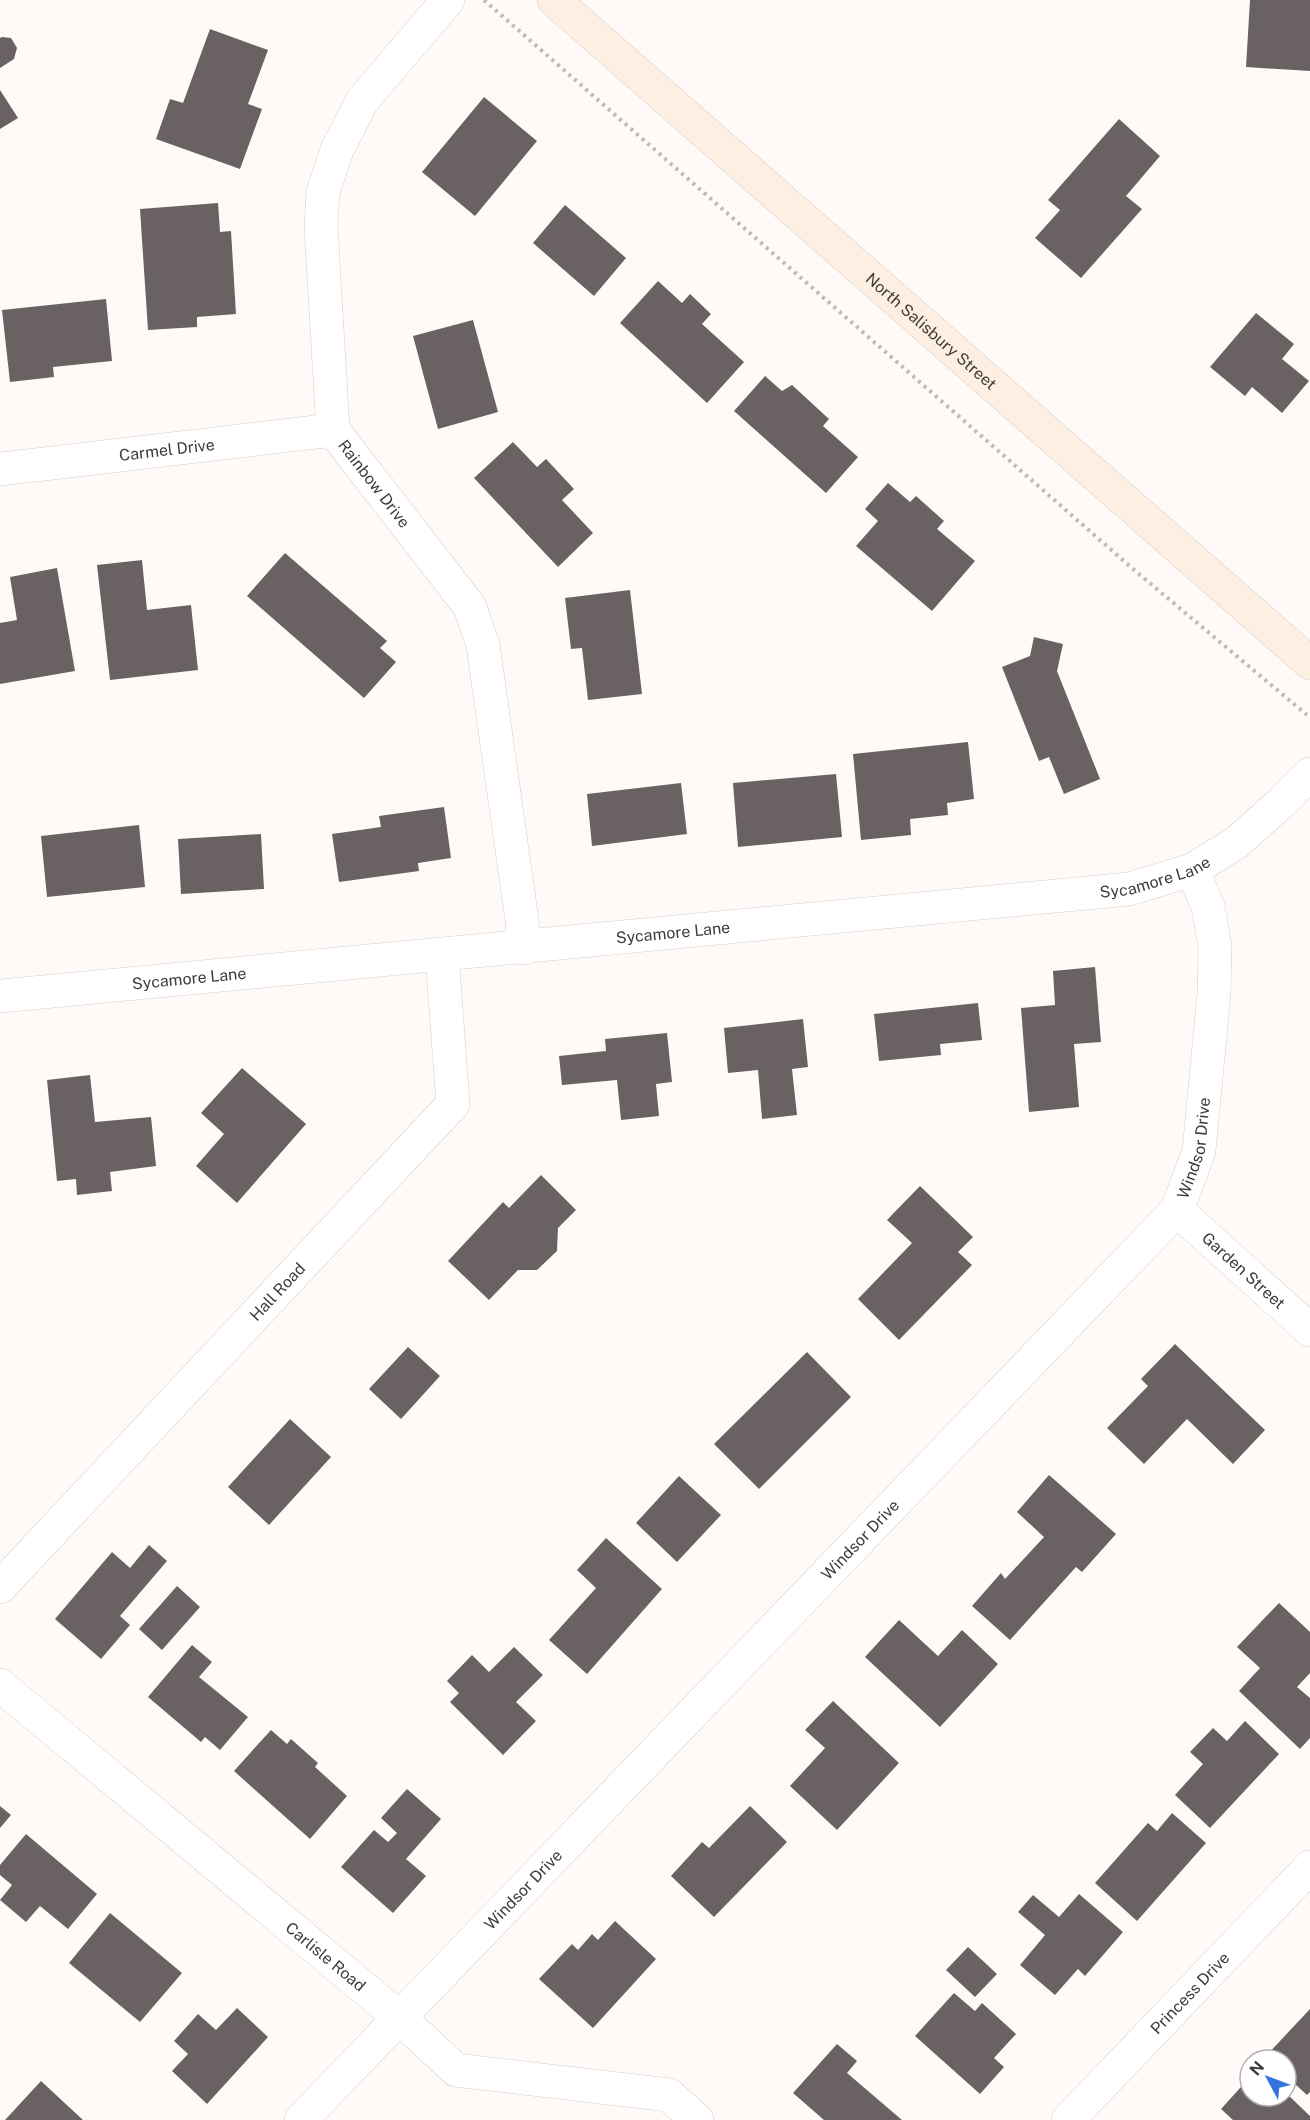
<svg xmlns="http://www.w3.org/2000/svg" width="1310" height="2120" font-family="'Public Sans',sans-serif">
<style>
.building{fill:#6a6262}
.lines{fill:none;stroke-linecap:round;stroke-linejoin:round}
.street-casing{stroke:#d6cecb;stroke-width:34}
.secondary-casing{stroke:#d6cecb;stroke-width:34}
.path{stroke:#bebab8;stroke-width:4;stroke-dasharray:3 4.5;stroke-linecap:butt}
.street{stroke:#fff;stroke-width:33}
.secondary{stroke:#fdefe2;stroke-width:33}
.labels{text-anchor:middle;stroke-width:6;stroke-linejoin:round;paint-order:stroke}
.street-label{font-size:16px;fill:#3e3b3a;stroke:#fff}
</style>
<rect width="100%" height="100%" fill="#fffaf8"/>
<path class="building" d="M1250,0H1310V71L1246,67Z
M210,29L268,50L248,104L262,109L240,169L156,139L170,99L183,103Z
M2,37L11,38L17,48L14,59L0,68V38Z
M0,90L18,118L0,129Z
M484,97L537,141L475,216L422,172Z
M1119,119L1160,156L1126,196L1142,209L1081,278L1035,238L1060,210L1048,200Z
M218,203L220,232L231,231L236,314L197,317V327L148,330L140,209Z
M565,205L626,258L594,296L533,243Z
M658,281L682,303L690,294L711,314L702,324L744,362L707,403L620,323Z
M106,299L112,361L53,367L54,377L10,382L2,310Z
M1256,313L1294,344L1282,359L1309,381L1282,413L1252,387L1245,396L1210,367Z
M473,320L498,412L438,429L413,336Z
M765,376L782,391L792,385L829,419L823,426L858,457L826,493L734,411Z
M513,442L537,467L546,459L574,489L562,500L593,533L558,567L474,478Z
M888,483L910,502L916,496L944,521L937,529L975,561L932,611L856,546L878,521L865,509Z
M285,553L387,641L380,648L396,662L364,698L247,596Z
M142,560L147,610L191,605L198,670L110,680L97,565Z
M57,568L75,671L0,684V623L17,620L10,577Z
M630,590L642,694L588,700L582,648L571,649L565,598Z
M1034,637L1063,644L1057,671L1100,779L1064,794L1049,757L1039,761L1002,667L1030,656Z
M968,742L974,799L947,803L948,815L910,819L911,835L861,840L853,754Z
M836,774L842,837L738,847L733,783Z
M681,783L687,834L592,846L587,794Z
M444,807L451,858L418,863L419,871L339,882L332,834L381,827L379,816Z
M139,825L145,887L47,897L41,836Z
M261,834L264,889L181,894L178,839Z
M1095,967L1101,1042L1074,1044L1079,1107L1029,1112L1021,1008L1055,1005L1053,971Z
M978,1003L982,1040L940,1044L941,1055L879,1061L874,1014Z
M803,1019L808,1067L792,1069L797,1115L762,1119L758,1070L728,1073L724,1028Z
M667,1033L672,1082L656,1084L659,1116L621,1120L617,1080L562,1085L559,1056L606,1051L605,1039Z
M242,1068L306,1124L237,1203L196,1166L224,1134L201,1113Z
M90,1075L95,1122L151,1117L156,1166L110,1172L112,1191L77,1195L76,1179L57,1181L47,1080Z
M541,1175L576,1210L558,1228L557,1251L537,1270H518L489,1300L448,1261L503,1202L509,1208Z
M920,1186L973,1237L958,1252L972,1265L899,1340L858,1299L912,1243L887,1220Z
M1175,1344L1265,1430L1233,1464L1187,1419L1144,1464L1107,1428L1148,1386L1141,1379Z
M408,1347L440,1376L401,1419L369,1389Z
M807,1352L851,1397L759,1489L714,1444Z
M290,1419L331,1457L269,1525L228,1487Z
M1049,1475L1116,1534L1082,1572L1076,1567L1010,1640L972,1606L1001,1573L1005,1579L1044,1537L1017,1512Z
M679,1476L721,1515L677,1562L636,1523Z
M606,1538L662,1589L587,1674L549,1640L596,1588L577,1570Z
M149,1545L167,1561L120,1616L130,1625L101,1659L55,1619L112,1552L130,1568Z
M177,1586L200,1607L162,1650L139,1629Z
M1279,1603L1310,1632V1673L1297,1687L1310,1698V1738L1300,1749L1239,1691L1260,1668L1237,1647Z
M899,1620L938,1656L962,1630L998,1664L940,1727L865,1657Z
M192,1645L212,1662L199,1677L248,1717L220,1750L205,1737L201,1742L148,1697Z
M514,1647L543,1675L516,1702L536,1721L503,1755L450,1702L459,1693L447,1681L472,1655L489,1672Z
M833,1701L899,1763L837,1830L790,1786L825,1748L805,1730Z
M1245,1721L1279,1754L1210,1828L1175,1795L1203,1764L1190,1752L1213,1728L1227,1741Z
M271,1730L287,1744L291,1739L318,1763L315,1767L347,1796L310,1839L234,1771Z
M407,1789L441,1819L406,1859L426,1876L393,1913L341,1867L374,1830L388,1842L397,1833L381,1818Z
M0,1806L11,1815L0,1828Z
M750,1806L787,1842L714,1917L671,1876L702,1842L709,1848Z
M1172,1813L1206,1843L1137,1921L1095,1883L1148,1823L1157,1831Z
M26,1834L97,1894L68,1929L40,1906L26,1922L0,1900L12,1885L0,1875V1865Z
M1079,1894L1123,1932L1085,1976L1078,1969L1055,1995L1020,1965L1045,1935L1018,1912L1033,1895L1059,1917Z
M110,1913L182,1973L140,2022L69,1963Z
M615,1921L656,1959L593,2028L539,1979L572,1944L578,1950L592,1934L598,1940Z
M968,1947L997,1974L975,1997L946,1970Z
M954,1993L975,2011L982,2003L1016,2034L994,2058L1004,2067L980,2094L915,2036Z
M237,2008L268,2037L207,2104L172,2071L188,2054L174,2041L198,2014L216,2030Z
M1310,2009V2092L1307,2095L1286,2076V2060H1269L1265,2057Z
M837,2044L857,2061L847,2073L902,2120H824L793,2093Z
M1250,2077V2096H1286V2093L1310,2116V2120H1233L1221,2109Z
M41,2081L83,2120H5Z"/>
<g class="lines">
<g class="street-casing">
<g id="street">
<path id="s1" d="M448,0L362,101L337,150L323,192L321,227L333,430L470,607L483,645L522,920L524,948"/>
<path id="s2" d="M0,469L333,430"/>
<path id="s3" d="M0,996L1129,889L1192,870L1236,843L1282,802L1310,774"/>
<path id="s4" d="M1177,1210L1310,1330"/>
<path id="s5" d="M0,1587L453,1104L442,955"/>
<path id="s6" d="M0,1685L400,2018L456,2070L669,2095L697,2120"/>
<path id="s7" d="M301,2120L1177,1210L1199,1151L1214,994L1215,947L1208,906L1192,870"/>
<path id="s8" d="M1068,2120L1310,1867"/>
</g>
</g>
<g class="secondary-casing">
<g id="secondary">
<path id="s9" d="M554,0L1310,663"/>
</g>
</g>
<path class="path" d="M484,0L1133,569L1307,715"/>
<use href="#street" class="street"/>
<use href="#secondary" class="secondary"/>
</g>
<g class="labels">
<g class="street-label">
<text dy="6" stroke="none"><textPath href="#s9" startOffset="502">North Salisbury Street</textPath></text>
<text dy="6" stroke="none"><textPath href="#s2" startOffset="168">Carmel Drive</textPath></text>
<text dy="6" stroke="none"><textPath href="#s1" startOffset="538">Rainbow Drive</textPath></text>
<text dy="6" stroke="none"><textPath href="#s3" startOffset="1162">Sycamore Lane</textPath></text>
<text dy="6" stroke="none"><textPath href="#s3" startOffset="676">Sycamore Lane</textPath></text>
<text dy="6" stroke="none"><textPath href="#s3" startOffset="190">Sycamore Lane</textPath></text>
<text dy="6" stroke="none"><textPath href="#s7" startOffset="1328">Windsor Drive</textPath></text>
<text dy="6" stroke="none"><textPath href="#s4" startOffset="90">Garden Street</textPath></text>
<text dy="6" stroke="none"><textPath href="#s5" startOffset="405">Hall Road</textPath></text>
<text dy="6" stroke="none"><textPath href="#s7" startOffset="806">Windsor Drive</textPath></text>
<text dy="6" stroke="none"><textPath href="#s7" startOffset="320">Windsor Drive</textPath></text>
<text dy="6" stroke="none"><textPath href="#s6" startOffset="424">Carlisle Road</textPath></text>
<text dy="6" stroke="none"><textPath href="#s8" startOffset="176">Princess Drive</textPath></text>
</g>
</g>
<g transform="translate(1268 2078) rotate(311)"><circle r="28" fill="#ffffff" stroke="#b2b1b0" stroke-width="1.5"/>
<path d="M0-4.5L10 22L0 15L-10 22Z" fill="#3374e2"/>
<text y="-9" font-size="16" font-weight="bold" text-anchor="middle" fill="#3e3b3a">N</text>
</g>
</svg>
